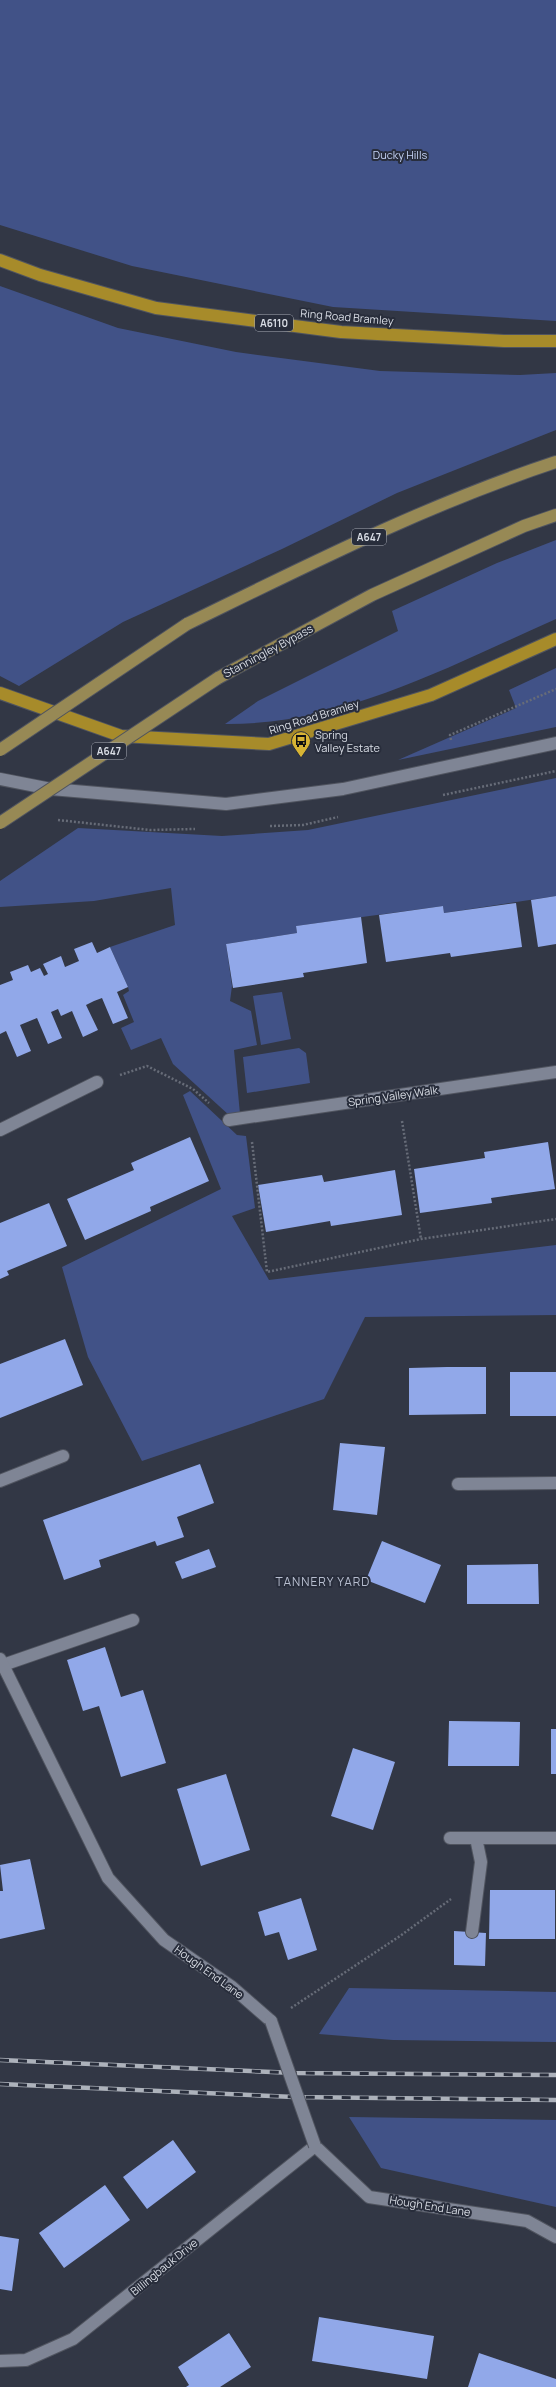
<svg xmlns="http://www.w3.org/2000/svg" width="556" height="2387" font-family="Manrope,sans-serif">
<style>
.green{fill:#415287}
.building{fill:#91a8e9}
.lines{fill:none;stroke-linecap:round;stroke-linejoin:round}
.lane-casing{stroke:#50545f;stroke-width:14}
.street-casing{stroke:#50545f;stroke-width:14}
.primary-casing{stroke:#50545f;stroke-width:14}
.highway-casing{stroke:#50545f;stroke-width:14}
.path{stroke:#676c78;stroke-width:2.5;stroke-dasharray:2 2;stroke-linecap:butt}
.lane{stroke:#7f8595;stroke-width:12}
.street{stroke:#7f8595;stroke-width:12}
.primary{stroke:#978955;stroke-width:12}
.highway{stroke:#a78b2a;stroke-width:12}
.rail-casing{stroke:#adb2bb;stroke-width:4.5}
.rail{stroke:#282d3b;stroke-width:3;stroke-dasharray:9;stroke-linecap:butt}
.street-bridge-casing{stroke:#50545f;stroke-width:14;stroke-linecap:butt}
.primary-bridge-casing{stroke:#50545f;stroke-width:14;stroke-linecap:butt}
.street-bridge{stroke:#7f8595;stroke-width:12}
.primary-bridge{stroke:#978955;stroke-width:12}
.labels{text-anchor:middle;stroke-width:4;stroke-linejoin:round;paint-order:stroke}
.shield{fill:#282d3b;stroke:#a5a9b3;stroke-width:1}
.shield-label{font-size:10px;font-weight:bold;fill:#dadee6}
.park-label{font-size:11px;fill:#c5d3f6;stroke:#282d3b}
.street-label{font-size:11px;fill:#dadee6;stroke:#282d3b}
.poi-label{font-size:11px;fill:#dadee6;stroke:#282d3b;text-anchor:start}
.neighbourhood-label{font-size:12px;letter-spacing:1px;fill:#b7becf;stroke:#282d3b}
</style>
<rect width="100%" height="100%" fill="#323745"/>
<path class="green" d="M0,0H556V321L333,307L132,266L0,225Z
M0,286L118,328L236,352L380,371L520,375L556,373V430L397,493L282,549L123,622L19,686L0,676Z
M556,540V619C451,665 343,725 225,724L258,701L398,631L392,611L497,563Z
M556,668V727L398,760L516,708L509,690Z
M556,778V896L444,913L443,906L296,926L297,933L226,944L232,986L230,1001L251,1011L257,1045L234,1050L240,1114L230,1116L173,1064L161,1038L131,1050L121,1028L134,1022L123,995L129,991L128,987L110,947L175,925L171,888L94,901L0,907V881L78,828L222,836L308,830Z
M282,992L291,1039L261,1045L253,996Z
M299,1048L306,1053L310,1083L247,1093L243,1057Z
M190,1091L237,1135L246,1136L255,1208L232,1216L269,1280L556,1245V1315L365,1317L324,1399L142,1461L88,1357L62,1267L221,1189L183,1095Z
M349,1988L556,1992V2042L393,2040L319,2034Z
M349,2117L556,2120V2207L381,2168Z"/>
<path class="building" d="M556,896V944L538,947L531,900Z
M516,903L522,947L451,957L450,953L386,962L379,915L443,906L444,913Z
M361,917L367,963L303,973L304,977L233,988L226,944L297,933L296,926Z
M92,942L97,953L110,947L128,987L117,992L128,1018L113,1024L102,998L94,1001L86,1005L98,1030L83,1037L72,1011L61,1016L58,1009L51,1012L62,1038L48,1044L37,1018L20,1025L31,1051L17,1057L6,1031L0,1034V985L13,980L10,972L28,965L31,972L40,968L44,976L48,974L43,964L61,956L65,967L79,961L74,949Z
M190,1137L209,1181L150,1207L151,1211L85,1240L67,1199L134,1170L131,1163Z
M548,1142L555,1189L491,1198L492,1203L420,1213L414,1169L485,1158L484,1152Z
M395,1170L402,1215L331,1226L330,1221L266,1232L258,1185L322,1175L324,1182Z
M49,1203L67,1246L7,1271L9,1275L0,1279V1223Z
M65,1339L83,1385L0,1418V1364Z
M447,1367H486V1414L409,1415V1368Z
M510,1372H556V1416H510Z
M340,1443L385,1447L377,1515L333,1510Z
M200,1464L214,1503L177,1517L184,1537L157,1546L155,1541L99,1560L101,1567L64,1580L43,1520Z
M382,1541L441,1565L425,1603L366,1580Z
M209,1549L216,1567L182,1579L175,1562Z
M538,1564L539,1604H467V1565Z
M105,1647L121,1697L143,1690L166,1763L121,1777L99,1706L83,1711L67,1660Z
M449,1721L520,1722L519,1766H448Z
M551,1729H556V1774H551Z
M353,1748L395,1762L373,1830L331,1816Z
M226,1774L250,1850L201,1866L177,1789Z
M30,1859L45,1929L0,1939V1891H3L0,1865Z
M490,1890H555V1939H489Z
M301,1898L317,1950L288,1960L279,1932L265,1936L258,1912Z
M454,1931L486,1933L485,1966L454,1965Z
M173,2140L196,2172L147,2209L123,2177Z
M105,2185L130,2220L64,2268L39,2233Z
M0,2236L19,2239L12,2291L0,2289Z
M319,2317L434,2336L427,2379L312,2361Z
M229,2333L251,2367L220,2387H186L189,2385L178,2367Z
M479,2353L556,2379V2387H468Z"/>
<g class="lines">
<g class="lane-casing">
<path id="lane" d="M0,1481L63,1456
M3,1665L133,1620"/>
</g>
<g class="street-casing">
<path id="street" d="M0,779L51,789L226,804L343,789L556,743
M229,1120L556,1072
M0,1130L97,1082
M458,1484L556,1483
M0,1659L108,1878L164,1940L232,1987L271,2021
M450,1838H556
M472,1932L481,1862L476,1838
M0,2361L26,2360L73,2339L315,2146L369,2197L527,2221L556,2237"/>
</g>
<g class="primary-casing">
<path id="primary" d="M187,624C308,565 428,504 556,462
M218,678L372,595L524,526L556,515"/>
</g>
<g class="highway-casing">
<path id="highway" d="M0,260L40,275L156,308L341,332L504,341H556
M0,693L121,736L269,744L431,695L556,639"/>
</g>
<path class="path" d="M451,740L450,735L556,689
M443,795L556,771
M58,820L150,830L195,829
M270,826L303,825L338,817
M120,1075L147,1066L193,1089L209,1103
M402,1121L421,1239
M252,1142L267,1272L421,1239L556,1219
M291,2008L400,1936L451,1899"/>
<use href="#lane" class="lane"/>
<use href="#street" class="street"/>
<use href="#primary" class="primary"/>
<use href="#highway" class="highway"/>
<g class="rail-casing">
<path id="rail" d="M0,2060L295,2073L556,2075
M0,2084L294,2097L556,2100"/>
</g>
<use href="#rail" class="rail"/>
<g class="street-bridge-casing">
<path id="street-bridge" d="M271,2021L315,2146"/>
</g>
<g class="primary-bridge-casing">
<path id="primary-bridge" d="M0,750L187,624
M0,823L218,678"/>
</g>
<use href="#street-bridge" class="street-bridge"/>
<use href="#primary-bridge" class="primary-bridge"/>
</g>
<defs>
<g id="bus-pin" transform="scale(1)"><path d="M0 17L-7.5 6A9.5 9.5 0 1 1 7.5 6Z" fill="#d8b434" stroke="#282d3b"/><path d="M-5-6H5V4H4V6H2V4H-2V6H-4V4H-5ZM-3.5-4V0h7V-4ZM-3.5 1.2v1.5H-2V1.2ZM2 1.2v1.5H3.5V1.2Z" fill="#111"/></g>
</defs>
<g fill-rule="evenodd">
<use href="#bus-pin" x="301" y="741"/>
</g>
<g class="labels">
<g class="shield">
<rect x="255" y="315" width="38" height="16" rx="3"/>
<rect x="352" y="529" width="34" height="16" rx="3"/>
<rect x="92" y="743" width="34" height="16" rx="3"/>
</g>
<g class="shield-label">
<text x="274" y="327">A6110</text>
<text x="369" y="541">A647</text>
<text x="109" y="755">A647</text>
</g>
<g class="park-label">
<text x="400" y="159">Ducky Hills</text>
</g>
<g class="street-label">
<text transform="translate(347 317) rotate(5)" y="4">Ring Road Bramley</text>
<text transform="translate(268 651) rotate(-28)" y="4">Stanningley Bypass</text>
<text transform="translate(314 717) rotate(-17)" y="4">Ring Road Bramley</text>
<text transform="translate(393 1096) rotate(-8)" y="4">Spring Valley Walk</text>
<text transform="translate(209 1972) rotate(36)" y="4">Hough End Lane</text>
<text transform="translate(430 2206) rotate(9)" y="4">Hough End Lane</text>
<text transform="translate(164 2267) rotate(-39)" y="4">Billingbauk Drive</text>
</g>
<g class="poi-label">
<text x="315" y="739">Spring<tspan x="315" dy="13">Valley Estate</tspan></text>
</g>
<g class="neighbourhood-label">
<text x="323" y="1586">TANNERY YARD</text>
</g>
</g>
</svg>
